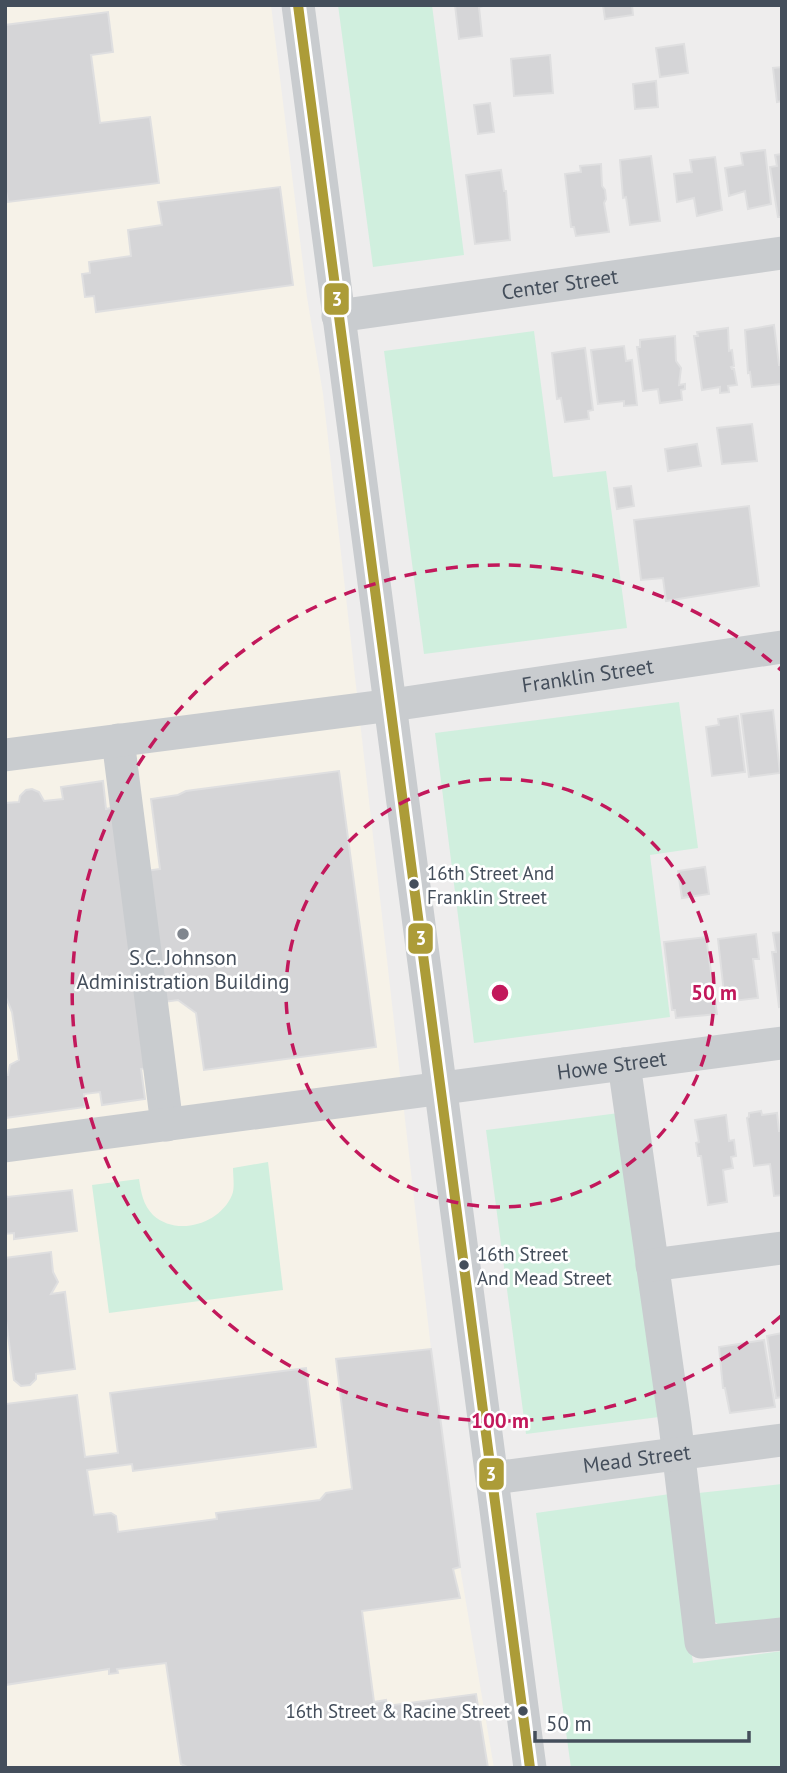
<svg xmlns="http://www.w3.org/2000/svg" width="787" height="1773" font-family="'PT Sans',sans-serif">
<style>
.commercial{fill:#f6f2e8}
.green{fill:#d0efde}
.building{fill:#d5d5d7;stroke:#dfdfe0;stroke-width:2}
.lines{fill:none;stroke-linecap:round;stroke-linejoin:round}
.minor{stroke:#c9cccf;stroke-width:33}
.bus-1-casing{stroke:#fff;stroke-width:16}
.bus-1{stroke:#ac9c38;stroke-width:10}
.ring{fill:none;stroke:#c2185b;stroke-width:3.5;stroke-dasharray:12 9}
.bus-dot{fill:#444e5b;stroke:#fff;stroke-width:2.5}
.poi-dot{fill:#80868e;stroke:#fff;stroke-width:2.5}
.labels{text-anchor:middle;stroke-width:5;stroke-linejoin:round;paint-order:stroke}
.bus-label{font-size:19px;fill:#444e5b;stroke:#fff;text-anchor:start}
.street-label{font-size:21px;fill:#444e5b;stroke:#fff}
.poi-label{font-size:21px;fill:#444e5b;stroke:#fff}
.centre{fill:#c2185b;stroke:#fff;stroke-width:3.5}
.ring-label{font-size:21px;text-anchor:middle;font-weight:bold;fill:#c2185b;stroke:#fff;stroke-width:5;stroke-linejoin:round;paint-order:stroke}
.line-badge{stroke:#fff;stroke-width:2.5}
.badge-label{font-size:19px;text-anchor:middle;font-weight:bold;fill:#fff}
</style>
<rect width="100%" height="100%" fill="#eeeded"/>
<path class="commercial" d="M5,5H271L307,297L323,394L431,1349L460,1567L494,1768H5Z"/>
<path class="green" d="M338,5H432L464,255L373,267Z
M534,331L553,477L606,471L627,628L424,654L384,351Z
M679,702L698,848L650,855L670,1017L474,1043L435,733Z
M619,1113L659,1417L526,1434L486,1130Z
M268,1162L283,1290L109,1313L92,1185L139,1179C141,1192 143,1205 153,1215C177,1237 220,1224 232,1195C235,1188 233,1176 233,1168Z
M782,1484V1628L729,1632L704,1614L689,1494Z
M670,1494L693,1663L782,1651V1768H571L536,1513Z"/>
<path class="building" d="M455,5H487L479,7L482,36L459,39Z
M603,5H632L633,15L605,19Z
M108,12L113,52L91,55L100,123L150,117L159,183L8,202L5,186V25Z
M684,44L688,73L660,77L656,48Z
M550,55L553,93L514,96L511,59Z
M782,67V101L777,102L773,68Z
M656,81L658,107L635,109L633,84Z
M490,103L494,132L478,134L474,105Z
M765,150L771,204L748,209L745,191L729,196L725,168L743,165L741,153Z
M782,154V217H778L770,167L777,166L775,155Z
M651,156L660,221L630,225L626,197L623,198L620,160Z
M715,157L722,210L697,216L694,198L677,202L674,174L692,172L690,160Z
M601,164L602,186L605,190L606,199L604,203L609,232L576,236L574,227H571L565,174L581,172L580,166Z
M501,170L504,191H506L510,240L475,244L466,175Z
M280,187L293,285L96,312L94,296L85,297L82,274L90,273L89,262L131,256L128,230L162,225L158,202Z
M774,325L779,365H782V384L752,387L750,372L748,373L745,330Z
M728,328L729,351L732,350L734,366L731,367L732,369H734L737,385L728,386L729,392L720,393V387L702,390L694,336H698L697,332Z
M675,336L676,361L681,368L679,385L685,384V389L681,390L682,400L660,403L658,389L643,391L637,347H640V340Z
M624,346L626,361L632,360L637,405L624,406V401L598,404L591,350Z
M585,348L593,410L588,411L589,419L565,422L561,398L557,399L552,353Z
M752,424L757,461L722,464L717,428Z
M697,444L701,466L668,471L665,449Z
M631,486L634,506L617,509L614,488Z
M749,506L759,586L666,601L663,578L641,580L634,520Z
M773,710L780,773L749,777L741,714Z
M738,716L745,772L712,776L706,727L719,725L718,719Z
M339,771L376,1047L204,1070L196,1013L178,1000L149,1004L157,1066L141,1069L145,1099L102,1105L100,1092L84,1094L85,1107L5,1118V1075H8L10,1065L19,1060L12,1012L5,995V803L19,802L20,796L26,790L32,789L39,792L44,801L63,799L61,787L103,781L106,809L111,808L132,873L160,869L151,799L178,795L186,791Z
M705,867L709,894L682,898L678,871Z
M782,932V1006L779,1007L772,952H776L773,933Z
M756,934L759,959H753L758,998L725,1002L718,939Z
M706,937L717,1014L676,1018L675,1010H672L664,942Z
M761,1111L762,1115L777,1113L779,1131H781L782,1195L774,1196L770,1164L754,1166L747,1118L749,1117V1113Z
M726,1115L729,1141L734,1140L736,1156L731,1157L733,1168L723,1170L727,1202L708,1205L701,1156H698L696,1143L699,1142L695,1120Z
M72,1190L77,1231L14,1239V1233L5,1234V1193L7,1197Z
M51,1252L53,1272L58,1282L51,1294L65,1292L75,1369L36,1374V1379L30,1385L21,1386L14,1380L5,1313V1258Z
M782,1333V1397L776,1398L767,1336Z
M764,1340L775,1407L730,1413L725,1388H723L719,1347Z
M431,1349L460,1567L453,1569L460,1598L362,1611L374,1702L386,1700L387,1706L476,1694L488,1768H189L181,1764L166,1663L117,1669L118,1673L109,1674V1669L5,1685V1396L6,1404L77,1395L85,1457L118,1453L110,1393L306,1368L316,1447L133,1471L132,1464L87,1470L94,1515L111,1513L116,1516L118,1532L217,1519L216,1513L320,1500L326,1493L352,1489L336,1359Z"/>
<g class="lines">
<g class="minor">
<path d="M298,5L530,1768"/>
<path id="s1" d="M338,316L782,253"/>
<path d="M118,740L167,1125"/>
<path id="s2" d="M5,755L392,705L782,647"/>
<path d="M624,1064L675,1424L701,1642L782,1634"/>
<path id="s3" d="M5,1146L782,1043"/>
<path d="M652,1265L782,1248"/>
<path id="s4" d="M493,1478L782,1440"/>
</g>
<g class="bus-1-casing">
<path id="bus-1" d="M298,5L530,1768"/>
</g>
<use href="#bus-1" class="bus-1"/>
</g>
<g class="ring">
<circle cx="500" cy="993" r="214"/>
<path d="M781 1316A428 428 0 1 1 781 670"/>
</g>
<g class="bus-dot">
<circle cx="414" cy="884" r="6"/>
<circle cx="464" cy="1265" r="6"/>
<circle cx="523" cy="1711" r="6"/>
</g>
<circle class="poi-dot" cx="183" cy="934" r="7"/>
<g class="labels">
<g class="bus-label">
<text x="427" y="880">16th Street And<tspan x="427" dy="24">Franklin Street</tspan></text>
<text x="477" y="1261">16th Street<tspan x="477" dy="24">And Mead Street</tspan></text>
<text x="510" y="1718" text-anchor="end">16th Street &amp; Racine Street</text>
</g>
<g class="street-label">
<text dy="7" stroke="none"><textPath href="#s1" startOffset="224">Center Street</textPath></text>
<text dy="7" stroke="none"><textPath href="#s2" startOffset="588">Franklin Street</textPath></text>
<text dy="7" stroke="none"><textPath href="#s3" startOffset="612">Howe Street</textPath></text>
<text dy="7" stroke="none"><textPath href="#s4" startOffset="145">Mead Street</textPath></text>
</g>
<g class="poi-label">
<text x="183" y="965">S.C. Johnson<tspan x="183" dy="24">Administration Building</tspan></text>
</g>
</g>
<circle cx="500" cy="993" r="10" class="centre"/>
<g class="ring-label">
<text x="714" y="1000">50 m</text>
<text x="500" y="1428">100 m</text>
</g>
<g class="line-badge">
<rect x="323" y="282" width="27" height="34" rx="7" fill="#ac9c38"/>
<rect x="407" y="922" width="27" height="33" rx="7" fill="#ac9c38"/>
<rect x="478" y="1457" width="27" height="34" rx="7" fill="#ac9c38"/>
</g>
<g class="badge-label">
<text x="337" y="306">3</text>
<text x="421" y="945">3</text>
<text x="491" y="1481">3</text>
</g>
<rect width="787" height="1773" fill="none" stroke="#444e5b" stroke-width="14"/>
<path d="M535 1731v10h214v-10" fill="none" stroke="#444e5b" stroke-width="3.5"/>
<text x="546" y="1731" font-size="21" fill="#444e5b" stroke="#ffffff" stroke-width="5" paint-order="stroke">50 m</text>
</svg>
